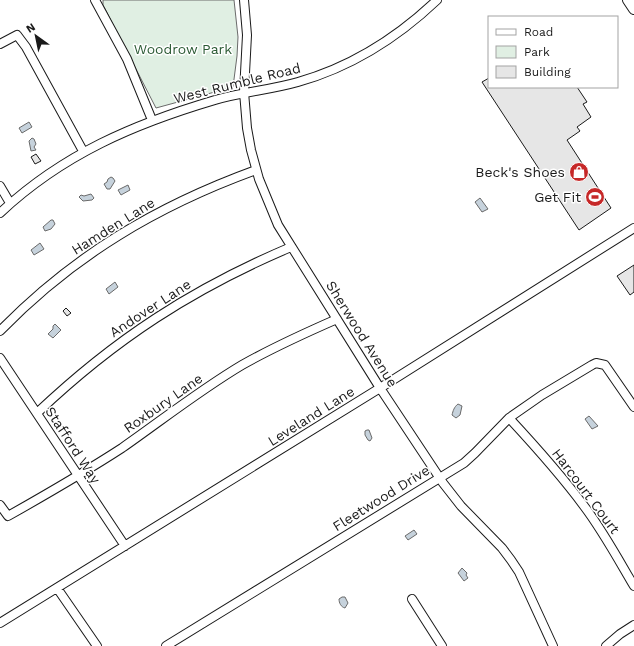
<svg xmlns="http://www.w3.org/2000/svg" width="634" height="646" font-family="'Work Sans',sans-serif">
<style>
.green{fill:#e0efe3;stroke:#6a6a6a}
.water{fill:#c6d2dc;stroke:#6a6a6a}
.building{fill:#e6e6e6;stroke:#1a1a1a}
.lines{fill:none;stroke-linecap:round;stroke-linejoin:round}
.minor-casing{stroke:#1a1a1a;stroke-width:10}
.major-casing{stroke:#1a1a1a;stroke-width:12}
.minor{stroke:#fff;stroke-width:8}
.major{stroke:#fff;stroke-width:10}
.labels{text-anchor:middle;stroke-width:3;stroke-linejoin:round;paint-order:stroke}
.park-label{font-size:14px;fill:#2b5a34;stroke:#fff}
.street-label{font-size:14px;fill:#1a1a1a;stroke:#fff}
.poi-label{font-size:14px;fill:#1a1a1a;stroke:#fff;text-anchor:end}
</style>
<rect width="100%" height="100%" fill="#fff"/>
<path class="green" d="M103,0H234L238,37L237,56L233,87L156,108L103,5Z"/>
<path class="water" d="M29,122L32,127L22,133L19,128Z
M32,138L34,139L36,144L34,147L36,150L31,151L29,141Z
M111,177L113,178L115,181L110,189H107L104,184L107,182L108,179Z
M128,185L130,190L121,195L118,190Z
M91,194L94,198L92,200L83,201L79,197L81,195L84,196Z
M480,198L488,209L482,212L475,202Z
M51,220H53L55,224L51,229L45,231L43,227Z
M40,243L44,249L34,255L31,250Z
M115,282L118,287L109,294L106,289Z
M55,324L61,330L53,338L48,334L53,329V326Z
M458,404L462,406L460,415L456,418L452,415C453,411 454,407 458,404Z
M589,416L598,426L592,429L585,419Z
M367,430H369L372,438L370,441L368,440L365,435V431Z
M414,530L417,534L408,540L405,536Z
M462,568L467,573L466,575L468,578L464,581L458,573Z
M342,597H345L348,603L345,608C341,607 339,603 339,599Z"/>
<path class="building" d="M489,78V87H577L587,102L583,104L591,117L577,127L580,131L567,140L611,208L579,230L482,82Z
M36,154L41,161L35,164L31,157Z
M634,265V292L630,295L617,276Z
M66,308L71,313L67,316L63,311Z"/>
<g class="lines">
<g class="minor-casing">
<path id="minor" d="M95,0L127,59L152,120
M244,0L247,35L244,92L247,128L251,150L259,179L278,225L380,388L443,483L461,506L502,548L511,560L519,572L553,646
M0,44L17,35L26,47L83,151
M0,186L10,203
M0,213C63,154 134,124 215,100C242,92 270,90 298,82C351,67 397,38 437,0
M0,331C74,255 157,206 256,170
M0,358L125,546
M37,413C115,339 192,289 291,247
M509,418C535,446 561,475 584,506C603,531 618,559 634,586
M0,505L8,516C47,494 85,472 122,448C162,420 200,390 242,365C272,348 305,333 337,319
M57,588L97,646
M412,599L442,646
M0,623L380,388L634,228
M166,646L464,463L475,453L509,418L542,395L592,365L596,363L605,365L634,407
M606,646L620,634L634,625"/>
</g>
<g class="major-casing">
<path id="major" d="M628,0L634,9"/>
</g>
<use href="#minor" class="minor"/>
<use href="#major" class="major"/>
</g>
<defs>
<g id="shop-disc" transform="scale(1)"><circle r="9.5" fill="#c62828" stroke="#fff"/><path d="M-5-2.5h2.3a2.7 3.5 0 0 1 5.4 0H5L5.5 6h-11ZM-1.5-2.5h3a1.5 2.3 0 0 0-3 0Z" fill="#fff"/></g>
<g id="stadium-disc" transform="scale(1)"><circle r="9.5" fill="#c62828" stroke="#fff"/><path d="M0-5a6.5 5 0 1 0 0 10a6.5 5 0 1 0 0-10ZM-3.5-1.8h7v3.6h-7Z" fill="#fff"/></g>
</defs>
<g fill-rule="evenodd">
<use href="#shop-disc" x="579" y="172"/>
<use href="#stadium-disc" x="595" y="197"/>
</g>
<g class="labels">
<g class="park-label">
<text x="183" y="54">Woodrow Park</text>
</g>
<g class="street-label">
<text transform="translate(237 83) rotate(-14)" y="5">West Rumble Road</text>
<text transform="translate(113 226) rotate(-32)" y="5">Hamden Lane</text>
<text transform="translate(150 308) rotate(-33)" y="5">Andover Lane</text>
<text transform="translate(362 334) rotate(58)" y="5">Sherwood Avenue</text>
<text transform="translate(163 403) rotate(-35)" y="5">Roxbury Lane</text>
<text transform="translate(311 416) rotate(-32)" y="5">Leveland Lane</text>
<text transform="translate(73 445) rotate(57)" y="5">Stafford Way</text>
<text transform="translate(586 491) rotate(53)" y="5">Harcourt Court</text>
<text transform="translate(381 498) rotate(-32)" y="5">Fleetwood Drive</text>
</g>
<g class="poi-label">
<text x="565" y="177">Beck's Shoes</text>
<text x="581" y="202">Get Fit</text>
</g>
</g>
<rect x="488" y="16" width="130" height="72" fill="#ffffff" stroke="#a3a3a3"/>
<rect x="496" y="29" width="20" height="6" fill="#ffffff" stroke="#a3a3a3"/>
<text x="524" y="36" font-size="12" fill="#1a1a1a">Road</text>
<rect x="496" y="46" width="20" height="12" fill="#e0efe3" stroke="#a3a3a3"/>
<text x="524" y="56" font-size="12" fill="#1a1a1a">Park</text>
<rect x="496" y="66" width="20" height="12" fill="#e6e6e6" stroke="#a3a3a3"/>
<text x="524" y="76" font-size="12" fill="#1a1a1a">Building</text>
<g transform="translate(36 36) rotate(327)" stroke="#ffffff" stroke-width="3" paint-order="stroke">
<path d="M0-3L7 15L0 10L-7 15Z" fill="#1a1a1a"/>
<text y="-6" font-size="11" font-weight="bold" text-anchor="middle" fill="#1a1a1a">N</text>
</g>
</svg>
